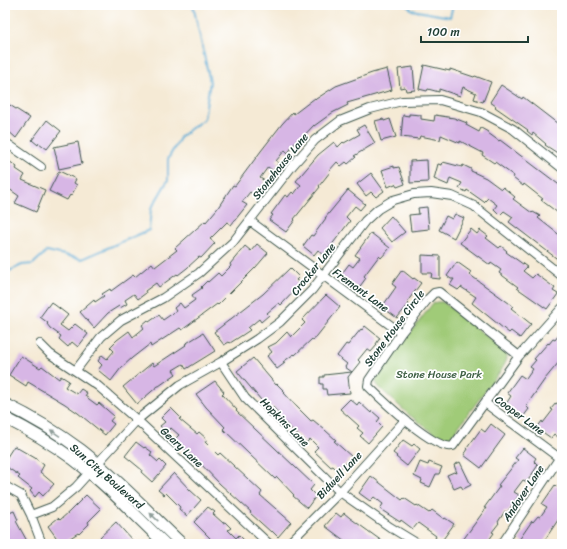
<svg xmlns="http://www.w3.org/2000/svg" width="567" height="549" font-family="Sriracha,sans-serif">
<style>
.green{fill:#a0cb78;stroke:#608456}
.lines{fill:none;stroke-linecap:round;stroke-linejoin:round}
.stream{stroke:#5bacd5;stroke-width:2}
.building{fill:#d7b6e5}
.street-casing{stroke:#3f574c;stroke-width:10}
.secondary-casing{stroke:#3f574c;stroke-width:13}
.street{stroke:#fff;stroke-width:8}
.secondary{stroke:#fff;stroke-width:11}
.oneway{fill:#8f9e9a}
.labels{text-anchor:middle;stroke-width:3.5;stroke-linejoin:round;paint-order:stroke}
.street-label{font-size:11px;fill:#1f3d34;stroke:#fff}
.park-label{font-size:11px;fill:#3f6045;stroke:#fff}
</style>
<rect width="100%" height="100%" fill="#fff"/>
<filter id="ink" filterUnits="userSpaceOnUse"><feTurbulence type="fractalNoise" baseFrequency=".025" numOctaves="2"/><feDisplacementMap in="SourceGraphic" scale="8" xChannelSelector="R" yChannelSelector="G"/><feConvolveMatrix kernelMatrix="1 2 1 2 8 2 1 2 1" color-interpolation-filters="sRGB"/></filter>
<filter id="wash" filterUnits="userSpaceOnUse"><feTurbulence type="fractalNoise" baseFrequency=".012" numOctaves="4" result="noise"/><feDisplacementMap in="SourceGraphic" scale="16" xChannelSelector="R" yChannelSelector="G"/><feGaussianBlur stdDeviation="0.9" result="paint"/><feColorMatrix in="noise" values="0 0 0 0 0 0 0 0 0 0 0 0 0 0 0 0 0 1.4 0 .05"/><feComposite in="paint" operator="in"/></filter>
<g filter="url(#wash)">
<rect width="100%" height="100%" fill="#f5ead5"/>
<path class="green" d="M437,302H443L504,350C510,356 506,362 502,369L450,438H440L408,414L379,387L376,383V378L433,303Z"/>
<g class="lines">
<path class="stream" d="M407,5L412,10L450,17L453,5
M556,5L562,19
M5,273L22,265L33,264L47,251L82,259L149,230L151,209L168,180V159L181,136L204,119L210,82L193,5"/>
</g>
<g id="blocks">
<path class="building" d="M424,65L450,71V69L474,77L475,76L491,82L483,102L474,99L476,93L463,87L460,96L439,89V92L428,89L427,91L419,89Z
M413,67L415,90L406,91L405,87L400,88L398,69Z
M387,69L392,90L347,103L348,105L332,113L314,126V125L298,142L297,140L288,153L285,150L276,161L279,163L273,171L268,167L260,178L265,181L260,189L258,187L253,194L250,192L242,202L247,205L231,225L227,222L210,239L215,243L201,258L199,257L187,268L178,275L177,274L159,287L156,283L145,291L146,293L138,299L134,294L125,300L127,304L120,308L119,306L108,313L94,328L80,312L94,300L95,302L104,296L102,294L110,289L111,291L133,275L135,277L152,263L155,267L177,250L175,248L205,221L206,222L217,209L233,185L235,186L261,151L282,124L293,112L294,114L315,98L316,99L336,86L372,73Z
M501,85L522,99L523,97L562,127V156L545,145L546,144L533,133L532,135L527,131L528,130L495,107L496,106L490,102Z
M5,102L30,118L16,138L5,128Z
M409,114L421,115V119L434,121L435,115L454,118L467,123L466,125L479,132L481,128L488,132V133L499,141L500,140L562,187V216L541,200L543,199L524,184L523,186L513,178L514,176L495,162L494,163L482,155L483,153L460,141V143L441,135L440,140L420,136L419,139L401,137L403,115L409,116Z
M383,119L384,121L390,119L396,137L381,141L375,121Z
M47,120L61,131L47,149L39,143L38,145L32,140Z
M364,125L375,143L354,156L356,157L348,164L346,162L341,166L337,162L329,171L330,172L319,186L320,187L294,219L295,220L286,232L269,220L273,215L271,214L285,195L288,197L292,192L294,194L301,185L296,181L318,155L334,142L338,147L343,142L344,143L360,134L357,129Z
M78,142L82,164L59,169L54,147Z
M5,158L17,167L16,169L25,175L22,180L45,190L36,212L15,203L19,196L5,186Z
M427,160L428,182L410,183V161Z
M443,162L462,167L463,165L471,169V171L486,178L501,189L503,187L515,197L513,199L532,213L533,212L540,216L538,218L562,237V258L560,261L509,222L513,217L504,211L500,215L494,209L497,205L488,198L484,202L467,190L466,192L459,188L462,183L450,178L448,185L434,179L438,164L442,165Z
M394,166V168L399,167L405,184L397,187L395,184L388,187L382,170Z
M59,171L76,179L74,183L77,185L71,196L70,195L67,200L49,191Z
M371,173L384,191L376,197L371,192L366,196L357,184Z
M348,190L365,204L360,210L355,206L346,217L350,221L324,255L318,250L314,255L303,246L311,235L313,236L326,218H325Z
M427,207L429,229L411,231L409,215L419,214L418,208Z
M455,214L464,218L454,238L439,230L446,216L452,219Z
M391,216L405,232L392,242L380,228Z
M471,229L477,234L480,230L488,236L486,238L499,248L501,246L507,251L506,252L527,267L523,271L532,278L536,274L555,288L553,291L558,294L547,309L517,288L518,287L499,273L501,270L491,263L490,265L460,243Z
M371,233L390,248L381,258L379,256L364,276L366,278L358,289L340,276L349,264L353,267L360,258L355,255Z
M257,244L268,253L256,267L218,305L217,304L182,330L180,328L151,347L150,344L132,358L121,368L111,381L98,370L102,365L98,361L102,355L107,359L114,351L110,347L117,340L129,331L133,337L144,328L142,325L148,320L149,322L159,315L163,320L176,311L174,308L180,303L184,308L195,300L192,295L202,288L201,287L207,281L208,282L218,273L221,276L231,266L230,264L245,246L251,251Z
M422,255L440,256V279L431,278L432,273H422Z
M457,262L471,272L470,275L513,306L511,308L531,324L520,338L511,331L509,333L472,303L476,297L461,287L458,290L450,285L454,279H451L447,276Z
M290,268L299,277L296,280L301,284L281,305L279,303L267,313L269,315L261,322L259,319L248,328L250,330L241,336L230,343L229,342L224,345L214,332L263,294Z
M402,270L413,279L414,278L421,283L407,302L409,304L397,318L382,307L396,287L392,284Z
M326,295L340,307L313,341L312,339L295,355L294,354L283,362L285,363L277,369L267,356L272,352L268,347L276,343L287,332L291,337L305,323L302,320Z
M51,302L68,315L60,325L68,331L75,324L88,334L78,347L72,342L68,347L59,339L61,336L50,328L47,324L48,323L40,317Z
M365,326L380,338L376,344L377,345L371,352L367,349L358,360L360,362L352,372L345,367L347,364L337,356L346,344L348,345L361,329L362,330Z
M562,331V364L559,362L545,379L526,406L529,409L523,417L506,404L511,396L507,393L520,375L526,379L533,369L530,367L536,360L534,359L548,343L549,344L553,339L555,340Z
M203,333L215,351L186,369L183,364L173,370L176,374L159,386H158L137,404L123,387L152,363L154,366L186,345L185,344Z
M21,356L40,368L42,366L59,379L61,376L69,381L65,387L77,394L81,389L87,393L85,396L97,405L99,403L114,416L110,421L114,424L105,435L78,413L65,404L28,382L26,386L9,375Z
M253,358L276,385L277,384L285,392L284,393L297,407L311,421L313,420L325,430L336,440L334,441L352,457L338,471L333,466L331,467L314,451L318,447L310,439L306,443L284,422V423L277,416L279,414L272,406L270,408L261,400L240,375L237,371Z
M352,372L348,377L350,393L327,395L326,389H323V384H320V377H324V375Z
M215,381L224,392L222,394L237,410L236,411L314,485L310,490L316,496L307,508L293,496L294,495L277,477L275,479L223,429L225,427L206,407L196,394Z
M350,399L357,405L359,402L371,413L372,411L380,418L377,422L382,427L368,443L360,436L363,433L357,428L359,426L340,409Z
M562,399V432L558,437L554,434L551,438L537,428L542,421L543,423L553,410L551,409L556,403L558,404Z
M171,408L181,418L179,419L197,434L199,432L207,439L205,442L218,455L220,453L262,492L260,495L291,522L278,537L272,531L271,532L250,513L251,512L220,484L197,460L174,440L179,435L171,428L166,432L160,426L165,422L161,418Z
M491,424L505,435L481,468L464,455L468,449L467,448L481,429L485,432Z
M403,440L412,446L414,444L420,449L407,466L396,457L397,456L393,453Z
M136,442L144,448L145,447L152,452L150,455L158,462L160,460L166,466L152,482L141,472L142,470L125,456Z
M14,446L35,458L44,465L40,472L54,484L43,496L39,492L35,497L30,491L32,489L18,478L20,476L8,468V467L5,465V460Z
M523,448L536,458L534,461L538,465L527,482L523,480L514,492L519,495L507,513L505,511L498,522L499,523L492,532L494,533L486,544H460L486,508H484L500,486L498,485L518,460L515,458Z
M420,462L428,465L429,462L442,467L439,474H436L430,487L421,483L422,480L414,476Z
M460,462L471,485L463,489L461,486L454,489L447,475L454,472L457,473L454,465Z
M174,473L190,490L201,500L187,516L179,509L180,507L166,493L164,495L158,490Z
M371,476L402,500L404,498L416,506L417,505L429,513L432,510L444,519L445,518L454,524L441,542L435,538L436,536L418,523L413,529L401,520L400,522L380,509L383,504L374,497L370,501L359,493Z
M562,480V514L542,544H524L519,540L532,521L533,522L538,516L540,517L547,507L542,504L555,485L557,487Z
M86,495L101,509L88,522L89,524L79,534L78,533L61,544L48,526L58,518L60,520L69,512Z
M208,507L215,512L213,514L223,523L225,522L231,528L228,530L236,538L239,535L245,541L243,544H205L210,538L194,522Z
M14,511L18,520L16,521L27,541L20,544H5V515Z
M336,513L341,517L344,513L350,518L386,544H349L325,526Z
M116,522L132,540L128,544H107L100,537Z"/>
</g>
</g>
<g filter="url(#ink)">
<use href="#blocks" fill-opacity="0" stroke="#3f574c" stroke-width="1"/>
<g class="lines">
<g class="street-casing">
<path id="street" d="M5,142L41,167
M250,221L401,333
M40,344L50,354L98,386L137,420L269,544
M519,356L439,292L434,293L428,299L401,333L369,380L368,386C382,400 435,451 453,446L519,356L562,308
M221,362L245,398L340,492L390,527L418,544
M76,370L101,337L121,320L163,298L199,273L233,242L293,165L315,140L340,121L370,109L402,101L440,100L481,112L513,129L562,168
M485,403L562,460
M5,486L21,495L31,515L42,544
M31,515L52,507L76,487L137,420L180,385L221,362L257,339L280,322L312,290L365,221L378,209L393,200L414,194L431,193L452,196L474,206L562,276
M288,544L340,492L405,420
M502,544L562,454"/>
</g>
<g class="secondary-casing">
<path id="secondary" d="M5,404C32,417 57,432 81,450C117,478 149,513 182,544
M5,418C29,430 51,443 73,459C106,484 135,515 165,544"/>
</g>
<use href="#street" class="street"/>
<use href="#secondary" class="secondary"/>
</g>
<defs><path id="oneway-solid" d="M-6-.8H1V-3.2L6.5 0L1 3.2V.8H-6Z"/></defs>
<g class="oneway">
<use href="#oneway-solid" transform="translate(55 433) rotate(-146)"/>
<use href="#oneway-solid" transform="translate(154 517) rotate(-136)"/>
</g>
</g>
<g class="labels">
<g class="street-label">
<text transform="translate(280 166) rotate(-51)" y="4">Stonehouse Lane</text>
<text transform="translate(313 269) rotate(-51)" y="4">Crocker Lane</text>
<text transform="translate(361 290) rotate(36)" y="4">Fremont Lane</text>
<text transform="translate(394 328) rotate(-53)" y="4">Stone House Circle</text>
<text transform="translate(520 415) rotate(36)" y="4">Cooper Lane</text>
<text transform="translate(285 422) rotate(45)" y="4">Hopkins Lane</text>
<text transform="translate(182 447) rotate(43)" y="4">Geary Lane</text>
<text transform="translate(339 475) rotate(-47)" y="4">Bidwell Lane</text>
<text transform="translate(107 476) rotate(41)" y="4">Sun City Boulevard</text>
<text transform="translate(523 493) rotate(-56)" y="4">Andover Lane</text>
</g>
<g class="park-label">
<text x="439" y="378">Stone House Park</text>
</g>
</g>
<rect width="567" height="549" fill="none" stroke="#fff" stroke-width="20"/>
<path d="M421 36v6h107v-6" fill="none" stroke="#1f3d34" stroke-width="2"/>
<text x="427" y="36" font-size="12" fill="#1f3d34" stroke="#ffffff" stroke-width="3" paint-order="stroke">100 m</text>
</svg>
